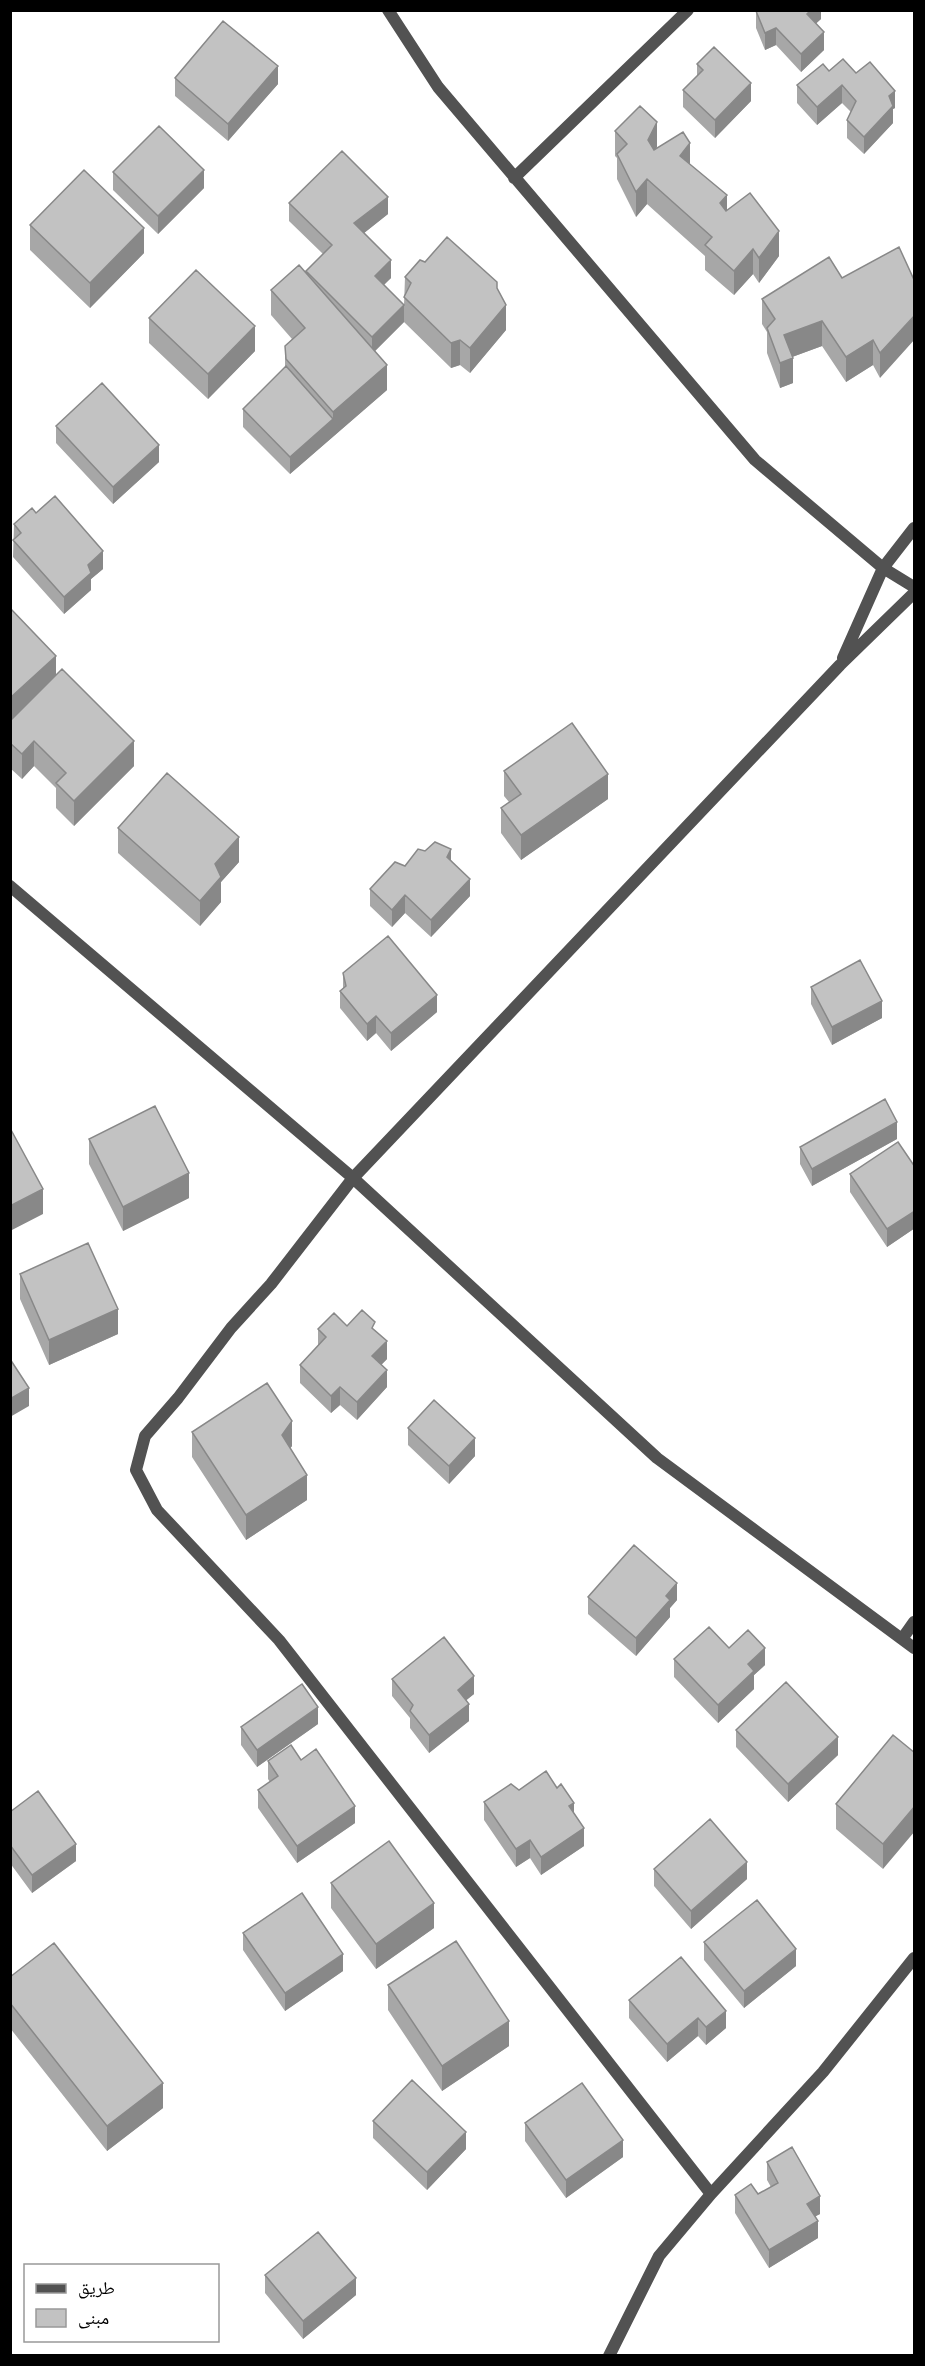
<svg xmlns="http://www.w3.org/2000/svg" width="925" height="2366" font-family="'Source Sans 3','Noto Naskh Arabic',sans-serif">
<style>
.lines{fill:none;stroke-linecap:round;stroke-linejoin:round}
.street{stroke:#525252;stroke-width:12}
.wall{fill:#a7a7a7}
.shaded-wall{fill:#888}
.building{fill:#c2c2c2;stroke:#888;stroke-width:1.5}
</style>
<rect width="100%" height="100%" fill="#fff"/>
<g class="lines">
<path class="street" d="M388,10L438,87L755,460L883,568L914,587
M514,178L688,10
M843,658L883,568L914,528
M10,886L353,1178L657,1458L914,1648
M902,1639L914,1622
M711,2194L279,1640L157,1510L136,1470L145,1436L178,1398L231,1328L271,1284L353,1178L840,665L914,593
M609,2356L659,2256L711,2194L823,2072L914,1958"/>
</g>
<path class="wall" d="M756,10H821V19L816,23L824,50L801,72L776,45L765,50L756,28Z
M697,64L751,101L715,138L683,107V90L697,76Z
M856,73L895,108L893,109V123L864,154L847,138V120L851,112L842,103L817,125L797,103V85Z
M175,78L278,84L228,141L175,96Z
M615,131L657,147L656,148L690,164L727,210L779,256L759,283L753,274L734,295L705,270V256L647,204L636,217L617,179V158L615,156Z
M113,172L204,188L158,234L113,190Z
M289,203L388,214L364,233L391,278L383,285L404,305L405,277L497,288L506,330L470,373L460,365L451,368L404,322L375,351L387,390L290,474L243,427V409L285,368V346L292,339L271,315V290L306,273V271L323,254L289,221Z
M30,225L144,253L90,308L30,250Z
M899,247L880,378L873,365L846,382L822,346L792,357L793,383L780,388L767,353V332L762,324V299L842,278Z
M149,318L255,351L208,399L149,343Z
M56,426L159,462L113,504L56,443Z
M36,513L103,569L91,579V590L64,614L13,557L14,524Z
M10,608L56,676L134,766L74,826L56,808V788L34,766L22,779L10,768Z
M504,771L608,799L521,860L501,833V808L509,802L504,796Z
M118,828L239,862L221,882V902L200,926L118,853Z
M451,860L470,896L431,937L405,913L392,927L370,906V889L405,866Z
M343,973L437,1012L391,1051L376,1033L367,1041L340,1008V991L343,988Z
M811,987L882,1018L832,1045L811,1004Z
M89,1139L189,1198L123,1231L89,1164Z
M897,1139L812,1186L800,1164V1147Z
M915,1167V1228L887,1247L850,1192V1174Z
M20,1274L118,1334L49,1365L20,1299Z
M347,1326L375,1330L387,1359L381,1365L387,1387L357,1420L340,1405L331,1413L300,1383V1365L318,1346V1329Z
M408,1428L475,1456L449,1484L408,1445Z
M192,1432L292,1446L290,1448L307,1500L246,1540L192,1457Z
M588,1597L677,1600L670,1608V1617L636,1656L588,1614Z
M729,1648L765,1665L754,1675V1689L718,1723L674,1677V1659Z
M392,1679L474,1694L466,1700L469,1721L429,1753L410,1728V1718L392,1696Z
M318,1724L257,1767L241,1745V1727Z
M736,1730L838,1755L788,1802L736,1747Z
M893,1735L883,1869L836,1829V1804Z
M301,1760L355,1823L297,1863L258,1808V1790L270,1782L268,1779V1761Z
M519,1790L574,1813L584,1846L541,1875L530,1858L516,1867L484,1820V1802Z
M10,1812L76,1861L32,1893L10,1863Z
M654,1869L747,1879L691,1929L654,1886Z
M331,1883L434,1928L376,1969L331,1908Z
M243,1933L343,1971L285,2011L243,1950Z
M704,1942L796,1966L744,2008L704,1960Z
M681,1957L726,2028L706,2045L698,2036L667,2062L629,2018V2000Z
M10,1977L163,2108L107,2151L10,2028Z
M388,1985L509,2046L442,2091L388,2010Z
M373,2121L466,2149L427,2190L373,2138Z
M525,2123L623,2157L566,2198L525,2141Z
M767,2162L820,2214L815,2216L818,2238L769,2268L735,2213V2195L758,2194L771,2187L767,2180Z
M265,2275L356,2295L303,2339L265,2293Z"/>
<path class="shaded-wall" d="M811,10H821V19L807,32V14Z
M776,28V45L765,50V33Z
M824,32V50L801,72V54Z
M278,66V84L228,141V124Z
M751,83V101L715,138V120Z
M842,85V103L817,125V107Z
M895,91V108L893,109V123L864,154V137L889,96Z
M657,122V147L648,165V140Z
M690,143V168L680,156Z
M204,170V188L158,234V216Z
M647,179V204L636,217V192Z
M727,195V220L720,203Z
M388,197V214L354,241V223Z
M144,228V253L90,308V283Z
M779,231V256L759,283V258Z
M753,249V274L734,295V271Z
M391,260V278L375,294V276Z
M404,305V322L372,354V337Z
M506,305V330L470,373V348Z
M915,315V339L880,378V353Z
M822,321V346L784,360V335Z
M255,326V351L208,399V374Z
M460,340V365L451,368V343Z
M873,340V365L846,382V357Z
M793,358V383L780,388V363Z
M387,365V390L290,474V457L333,419V412Z
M159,445V462L113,504V487Z
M103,551V569L91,579V590L64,614V597L88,565Z
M56,656V681L10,723V698Z
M34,741V766L22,779V754Z
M134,741V766L74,826V801Z
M608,774V799L521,860V835Z
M239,837V862L221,882V902L200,926V901L215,864Z
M451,849V866L447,857Z
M470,879V896L431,937V920Z
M405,895V913L392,927V910Z
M437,995V1012L391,1051V1033Z
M882,1001V1018L832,1045V1027Z
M376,1016V1033L367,1041V1024Z
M897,1122V1139L812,1186V1169Z
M189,1173V1198L123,1231V1207Z
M43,1189V1214L10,1231V1206Z
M915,1211V1228L887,1247V1229Z
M118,1309V1334L49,1365V1340Z
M387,1341V1359L372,1374V1356Z
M387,1370V1387L357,1420V1402Z
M340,1387V1405L331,1413V1396Z
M29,1388V1406L10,1417V1399Z
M292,1421V1446L282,1460V1435Z
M475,1438V1456L449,1484V1466Z
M307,1475V1500L246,1540V1515Z
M677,1583V1600L670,1608V1617L636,1656V1638L666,1596Z
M765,1648V1665L754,1675V1689L718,1723V1705L748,1664Z
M474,1676V1694L458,1707V1690Z
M469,1704V1721L429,1753V1735Z
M318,1707V1724L257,1767V1750Z
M838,1737V1755L788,1802V1784Z
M574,1803V1820L569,1806Z
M355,1806V1823L297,1863V1846Z
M915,1806V1831L883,1869V1844Z
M584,1828V1846L541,1875V1857Z
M530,1840V1858L516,1867V1849Z
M76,1844V1861L32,1893V1875Z
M747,1862V1879L691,1929V1911Z
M434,1903V1928L376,1969V1944Z
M796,1949V1966L744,2008V1991Z
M343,1954V1971L285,2011V1993Z
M726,2011V2028L706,2045V2027Z
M698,2018V2036L667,2062V2044Z
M509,2021V2046L442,2091V2066Z
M163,2083V2108L107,2151V2126Z
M466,2132V2149L427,2190V2172Z
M623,2140V2157L566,2198V2180Z
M820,2196V2214L807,2221V2204Z
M818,2221V2238L769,2268V2250Z
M356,2278V2295L303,2339V2321Z"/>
<path class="building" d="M811,10L807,14L824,32L801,54L776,28L765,33L756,11Z
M223,21L278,66L228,124L175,78Z
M714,47L751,83L715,120L683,90L703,70L697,64Z
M843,59L856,73L870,62L895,91L889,96L893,106L864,137L847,120L856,101L842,85L817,107L797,85L823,64L829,71Z
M640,106L657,122L648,140L654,150L683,132L690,143L680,156L727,195L720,203L726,211L750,193L779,231L759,258L753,249L734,271L705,245L712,237L647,179L636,192L617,154L627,144L615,131Z
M159,126L204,170L158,216L113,172Z
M342,151L388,197L354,223L391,260L375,276L404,305L372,337L306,271L332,245L289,203Z
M84,170L144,228L90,283L30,225Z
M447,237L497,282V288L506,305L470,348L460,340L451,343L404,297L411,283L405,277L420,260L425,262Z
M899,247L915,282V315L880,353L873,340L846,357L822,321L784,335L793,358L780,363L767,328L775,319L762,299L829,257L842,278Z
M299,265L387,365L333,412L286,359L285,346L305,328L271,290Z
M196,270L255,326L208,374L149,318Z
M286,366L333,419L290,457L243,409Z
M102,383L159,445L113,487L56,426Z
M55,496L103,551L88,565L91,573L64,597L13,540L21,533L14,524L32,508L36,513Z
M10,608L56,656L10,698Z
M62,669L134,741L74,801L56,783L66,773L34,741L22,754L10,743V721Z
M572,723L608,774L521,835L501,808L521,794L504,771Z
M167,773L239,837L215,864L221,877L200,901L118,828Z
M435,842L451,849L447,857L470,879L431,920L405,895L392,910L370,889L395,862L405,866L418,849L425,851Z
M388,936L437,995L391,1033L376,1016L367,1024L340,991L346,986L343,973Z
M860,960L882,1001L832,1027L811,987Z
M885,1099L897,1122L812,1169L800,1147Z
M155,1106L189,1173L123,1207L89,1139Z
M10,1128L43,1189L10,1206Z
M898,1142L915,1167V1211L887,1229L850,1174Z
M88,1243L118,1309L49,1340L20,1274Z
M362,1310L375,1322L372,1328L387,1341L372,1356L387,1370L357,1402L340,1387L331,1396L300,1365L326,1337L318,1329L334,1313L347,1326Z
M10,1359L29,1388L10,1399Z
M267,1383L292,1421L282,1435L307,1475L246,1515L192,1432Z
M434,1400L475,1438L449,1466L408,1428Z
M634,1545L677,1583L666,1596L670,1600L636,1638L588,1597Z
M709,1627L729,1648L748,1630L765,1648L748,1664L754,1671L718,1705L674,1659Z
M444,1637L474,1676L458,1690L469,1704L429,1735L410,1711L413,1705L392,1679Z
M786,1682L838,1737L788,1784L736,1730Z
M302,1684L318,1707L257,1750L241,1727Z
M893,1735L915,1753V1806L883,1844L836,1804Z
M291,1745L301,1760L316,1749L355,1806L297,1846L258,1790L278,1776L268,1761Z
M546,1771L557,1788L561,1784L574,1803L569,1806L584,1828L541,1857L530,1840L516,1849L484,1802L511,1784L519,1790Z
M38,1791L76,1844L32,1875L10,1845V1812Z
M710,1819L747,1862L691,1911L654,1869Z
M389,1841L434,1903L376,1944L331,1883Z
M302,1893L343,1954L285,1993L243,1933Z
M757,1900L796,1949L744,1991L704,1942Z
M456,1941L509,2021L442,2066L388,1985Z
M54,1943L163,2083L107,2126L10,2003V1977Z
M681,1957L726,2011L706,2027L698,2018L667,2044L629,2000Z
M412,2080L466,2132L427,2172L373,2121Z
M582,2083L623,2140L566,2180L525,2123Z
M792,2147L820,2196L807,2204L818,2221L769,2250L735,2195L751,2184L758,2194L778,2183L767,2162Z
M318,2232L356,2278L303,2321L265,2275Z"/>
<rect width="925" height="2366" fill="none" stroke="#000000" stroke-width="24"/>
<rect x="24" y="2264" width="195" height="78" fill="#ffffff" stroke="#999999" stroke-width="1.5"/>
<rect x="36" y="2284" width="30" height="9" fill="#525252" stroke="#999999" stroke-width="1.5"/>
<text x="78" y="2294" font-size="18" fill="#000000">طريق</text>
<rect x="36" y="2309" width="30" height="18" fill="#c2c2c2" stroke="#999999" stroke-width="1.5"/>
<text x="78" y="2324" font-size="18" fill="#000000">مبنى</text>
</svg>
